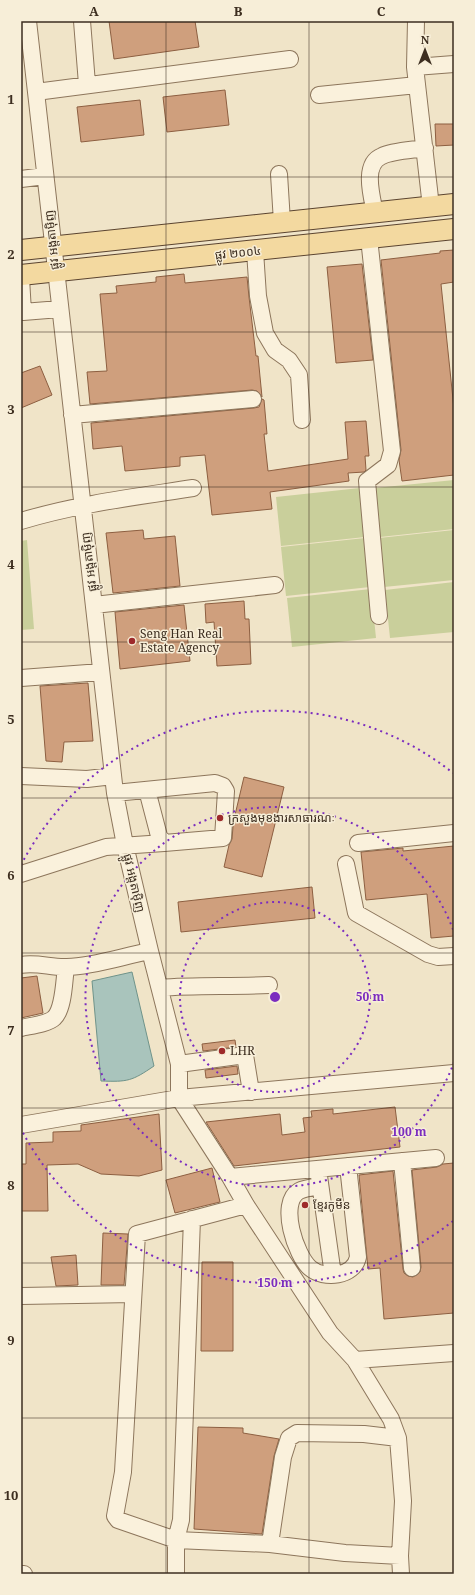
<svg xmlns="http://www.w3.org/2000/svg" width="475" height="1595" font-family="'Noto Serif','Noto Sans Khmer',serif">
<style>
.green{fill:#c9cf9b}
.water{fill:#a9c4bc;stroke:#6f938a}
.building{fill:#cf9f7d;stroke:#8d5f41}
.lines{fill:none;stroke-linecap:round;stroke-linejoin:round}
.minor-casing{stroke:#8d765c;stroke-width:18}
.major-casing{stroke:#5b4430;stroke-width:22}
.minor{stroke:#faf1dc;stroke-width:16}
.major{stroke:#f3d9a0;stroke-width:20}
.grid{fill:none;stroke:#3d2e20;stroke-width:1;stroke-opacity:0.55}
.ring{fill:none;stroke:#7b2cbf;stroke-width:2;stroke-dasharray:2 4}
.poi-dot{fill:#9e2a2b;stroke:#f7eed8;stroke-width:1.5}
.labels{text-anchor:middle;stroke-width:3;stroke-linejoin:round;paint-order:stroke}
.street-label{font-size:12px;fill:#3d2e20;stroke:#f7eed8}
.poi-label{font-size:12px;fill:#3d2e20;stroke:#f7eed8;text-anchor:start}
.centre{fill:#7b2cbf;stroke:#f7eed8;stroke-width:2}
.ring-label{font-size:12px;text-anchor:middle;font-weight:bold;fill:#7b2cbf;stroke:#f7eed8;stroke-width:3;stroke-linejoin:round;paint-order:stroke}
.neatline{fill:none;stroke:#3d2e20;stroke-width:1.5}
.grid-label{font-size:13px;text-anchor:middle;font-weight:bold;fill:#3d2e20}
</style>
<rect width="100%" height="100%" fill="#f0e4c8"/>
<path class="green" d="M454,480V529L380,537L375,488Z
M360,488L365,537L281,546L276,497Z
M454,530V580L384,587L379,538Z
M365,538L370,587L286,596L281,547Z
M27,540L34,629L21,630V541Z
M454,582V632L390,638L385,590Z
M371,589L376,638L292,647L287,598Z"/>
<path class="water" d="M132,972L154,1066C132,1081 128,1082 101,1081L92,981Z"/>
<path class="building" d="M109,21H195L199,47L114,59Z
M225,90L229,125L167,132L163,97Z
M140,100L144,135L81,142L77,107Z
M435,124H454V145L436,146Z
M454,250V282L441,284L454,409V475L402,481L399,460L401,450L381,260L440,253V251Z
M362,264L373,360L336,363L327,267Z
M184,274L185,283L247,277L249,297L256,356H258L262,397L257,391L252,390L90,404L87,372L107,371L100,294L117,293L116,286L156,282V277Z
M40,366L52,395L21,408V373Z
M262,399L264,400L267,434H264L268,471L348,459L345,422L366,421L369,456H365L366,470L364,472L348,473L349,481L270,492L272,509L212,515L205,455L180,457V466L125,471L122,446L93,449L91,423L254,408L259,407Z
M143,530L144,539L175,536L180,586L113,593L106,533Z
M244,601L245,619H249L251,664L217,666L214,622L206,623L205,604Z
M184,605L190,661L120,669L115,612Z
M88,683L93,741L64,742L62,762L46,761L40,686Z
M244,777L284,787L262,877L224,867L229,845L232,839L234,814L235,815Z
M454,846V936L431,938L427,894L366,900L361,852L403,848V851Z
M312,887L315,918L181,932L178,902Z
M37,976L43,1013L21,1018V978Z
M235,1040L236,1047L203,1051L202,1044Z
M237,1066L238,1074L206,1078L205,1070Z
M395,1107L400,1147L234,1166L206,1122L280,1114L282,1135L305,1132L303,1118L312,1117L311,1111L333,1109V1114Z
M159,1114L162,1170L139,1176L101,1174L78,1164L47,1165L48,1211H21V1164H26V1143L53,1142V1132L81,1131V1125Z
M454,1163V1313L384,1319L380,1268L368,1269L359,1175L393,1171L403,1269L404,1273L408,1276L413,1277L420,1272L421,1267L412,1170L437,1167L443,1164Z
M212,1168L220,1202L175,1213L166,1180Z
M103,1233L128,1234L124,1285H101Z
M76,1255L78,1285L56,1286L51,1257Z
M202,1262H233V1351H201Z
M198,1427L243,1428V1433L279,1439L274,1456L262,1534L194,1529Z"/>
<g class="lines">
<g class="minor-casing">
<path id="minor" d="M28,21L115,793L125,845L150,951L179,1064V1098
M82,21L87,84
M416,21L415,67L431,207
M415,67L454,64
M36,92L290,59
M319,95L417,85
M279,174L282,222
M21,179L45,176
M375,213C372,197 362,164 382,156C392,151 413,150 425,148
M369,238L392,451L388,465L367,481L379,616
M255,251L258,296L265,333L275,350L289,360L299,375L302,420
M21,278L23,312L60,309
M72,415L253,399
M21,521C77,504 135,497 193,488
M94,605L275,585
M21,678L101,672
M21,776L87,779L113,776
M115,793L215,783L223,786L226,791L223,838L164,843L159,836L147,790
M358,843L454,833
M346,864L356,913L428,954L438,957L454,956
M21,874L106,847L164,843
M21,965C37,962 52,968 67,967C95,966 123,956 150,951
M160,988C196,985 232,987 269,985
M21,1028C29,1026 48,1024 54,1018C64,1009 64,980 66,967
M179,1064L245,1055L251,1092
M179,1098L230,1177L246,1205L330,1333L355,1360L391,1419L398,1438L403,1501L400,1556L401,1574
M21,1125L179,1098L454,1073
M402,1161L412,1268
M319,1176L333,1275
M230,1177L436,1158
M320,1186C314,1187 305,1188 299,1191C278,1203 296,1256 310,1268C324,1280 354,1277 358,1257L348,1166
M246,1205L137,1234L123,1472L115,1516L118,1520L176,1540L270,1544L345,1553L400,1556
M21,1296L133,1294
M355,1360L454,1353
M270,1544L283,1457L289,1438L297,1433L364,1434L398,1438
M21,1574H24
M176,1574V1540L181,1520L192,1219"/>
</g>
<g class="major-casing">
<path id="major" d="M21,250L454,204
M21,275L454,229"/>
</g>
<use href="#minor" class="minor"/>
<use href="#major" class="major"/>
</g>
<path class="grid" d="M166,21V1574M309,21V1574M21,177H454M21,332H454M21,487H454M21,642H454M21,798H454M21,953H454M21,1108H454M21,1263H454M21,1418H454"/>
<g class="ring">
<circle cx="275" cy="997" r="95"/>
<path d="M454 1062A190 190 0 1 1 454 932"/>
<path d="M453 1221A286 286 0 0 1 21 1129M21 865A286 286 0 0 1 453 773"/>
</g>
<g class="poi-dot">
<circle cx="132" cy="641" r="4"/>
<circle cx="220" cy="818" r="4"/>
<circle cx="222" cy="1051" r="4"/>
<circle cx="305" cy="1205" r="4"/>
</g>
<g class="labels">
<g class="street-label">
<text transform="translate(52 240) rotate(-96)" y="4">ផ្លូវ អង្តតាម៉ិញ</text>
<text transform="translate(238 253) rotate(-6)" y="4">ផ្លូវ ២០០៤</text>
<text transform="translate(89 562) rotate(-97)" y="4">ផ្លូវ អង្តតាម៉ិញ</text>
<text transform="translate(134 883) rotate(77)" y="4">ផ្លូវ អង្តតាម៉ិញ</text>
</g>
<g class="poi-label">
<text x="140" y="638">Seng Han Real<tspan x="140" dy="14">Estate Agency</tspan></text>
<text x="228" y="822">ក្រសួងមុខងារសាធារណៈ</text>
<text x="230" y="1055">LHR</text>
<text x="313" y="1209">ខ្មែរកូមីន</text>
</g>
</g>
<circle cx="275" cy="997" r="6" class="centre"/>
<g class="ring-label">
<text x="370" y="1001">50 m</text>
<text x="409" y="1136">100 m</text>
<text x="275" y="1287">150 m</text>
</g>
<rect width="475" height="1595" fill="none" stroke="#f7eed8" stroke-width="44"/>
<g transform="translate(425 50)" stroke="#f7eed8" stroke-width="3" paint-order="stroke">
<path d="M0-3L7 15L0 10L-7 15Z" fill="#3d2e20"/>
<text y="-6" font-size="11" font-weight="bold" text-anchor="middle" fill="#3d2e20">N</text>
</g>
<rect x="22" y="22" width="431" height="1551" class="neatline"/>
<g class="grid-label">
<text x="94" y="16">A</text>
<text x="238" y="16">B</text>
<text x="381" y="16">C</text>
<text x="11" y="104">1</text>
<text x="11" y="259">2</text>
<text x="11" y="414">3</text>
<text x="11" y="569">4</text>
<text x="11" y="724">5</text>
<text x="11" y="880">6</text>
<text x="11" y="1035">7</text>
<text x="11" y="1190">8</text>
<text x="11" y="1345">9</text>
<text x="11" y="1500">10</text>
</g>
</svg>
